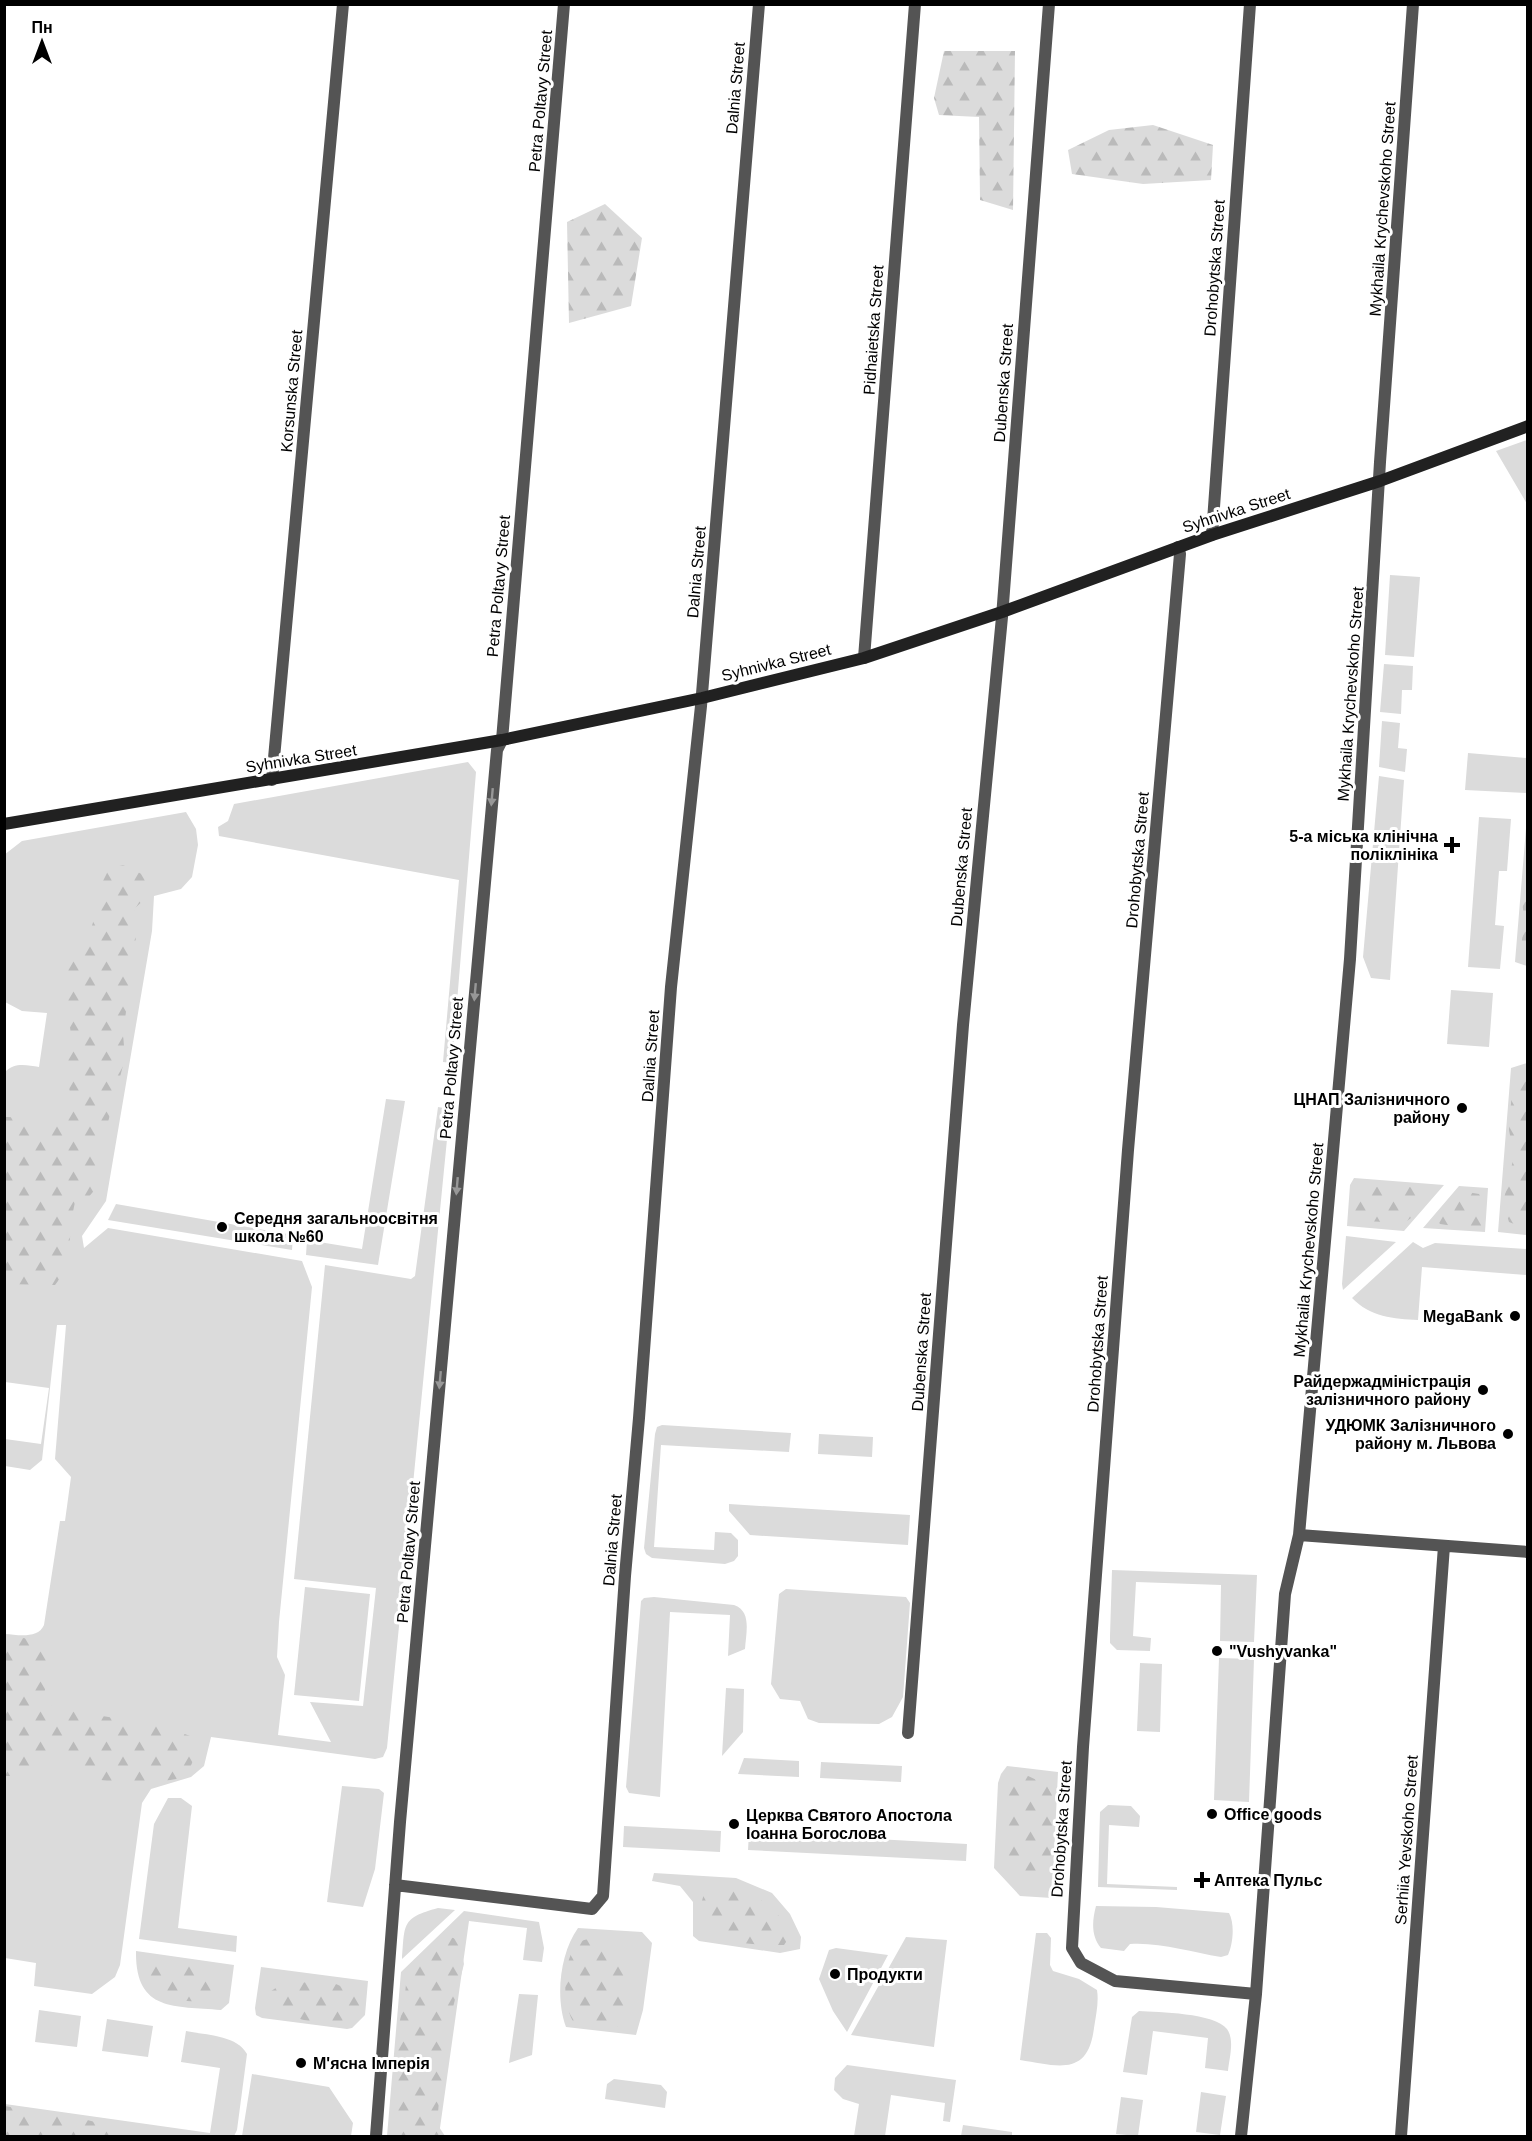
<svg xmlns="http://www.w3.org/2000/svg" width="1532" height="2141" font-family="Arial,sans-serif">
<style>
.green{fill:#dbdbdb}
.forest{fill:url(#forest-firs)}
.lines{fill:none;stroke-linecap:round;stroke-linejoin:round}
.street{stroke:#545454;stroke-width:12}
.secondary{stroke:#212121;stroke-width:12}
.oneway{fill:#989898}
.poi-dot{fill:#000;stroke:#fff;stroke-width:2}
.labels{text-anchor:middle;stroke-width:6;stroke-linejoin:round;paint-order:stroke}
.street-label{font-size:16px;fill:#000;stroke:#fff}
.poi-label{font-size:16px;font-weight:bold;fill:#000;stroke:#fff;text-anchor:start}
</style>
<defs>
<pattern id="forest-firs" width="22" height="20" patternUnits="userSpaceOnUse" patternTransform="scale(1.5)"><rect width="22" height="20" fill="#dbdbdb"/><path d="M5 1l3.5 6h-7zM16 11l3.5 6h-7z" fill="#bababa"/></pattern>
</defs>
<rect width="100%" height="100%" fill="#fff"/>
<path class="green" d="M1527,440H1528L1527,504L1496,451Z
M1390,575L1420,577L1414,657L1385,655Z
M1384,664L1413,666L1412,690H1402L1401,714L1380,712Z
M1382,721L1400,723L1398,748L1407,749L1405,772L1379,767Z
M1468,753L1527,758V793L1465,790Z
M468,762L476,772L452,1063L443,1062L459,880L219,836L218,827L228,821L234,804Z
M1379,776L1404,780L1390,980L1371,978L1363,957Z
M186,812L196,829L198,845L192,877L181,889L154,896L152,931L106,1201L82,1236L84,1248L108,1228L302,1261L312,1287L279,1622L277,1657L285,1675L278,1735L331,1742L310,1702L363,1706L376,1588L294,1579L325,1265L411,1279L415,1276L438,1107L450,1109L387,1748L383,1757L375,1759L211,1737L204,1766L191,1777L151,1789L142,1803L120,1965L115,1977L92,1994L34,1986L36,1963L5,1958V1634C18,1635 38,1639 44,1625L60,1521H65L71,1477L55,1459L66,1325H57L42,1460L30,1470L5,1466V1439L41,1444L49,1388L5,1382V1072C14,1062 27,1065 39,1067L47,1013L22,1011L5,1002L4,855L22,841Z
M1527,816V966L1515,962Z
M1479,817L1511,819L1507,871H1499L1495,925L1504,926L1500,969L1468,967Z
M1451,990L1493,993L1489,1047L1447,1044Z
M1527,1063V1235L1498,1232L1511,1068Z
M386,1099L405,1101L378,1265L306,1255L307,1240L362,1249Z
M1354,1178L1444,1185L1404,1231L1347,1226L1350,1185Z
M1459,1186L1488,1188L1485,1232L1423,1228Z
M116,1204L293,1235L292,1250L108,1220Z
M1346,1236L1396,1242L1343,1290L1342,1284Z
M1413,1242L1423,1248L1435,1243L1527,1249V1275L1422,1267L1418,1320C1394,1319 1370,1317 1352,1298Z
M662,1425L791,1433L789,1452L661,1445L654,1547L714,1550L715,1532L731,1533L738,1540V1556L734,1561L725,1564L652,1558L646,1554L644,1548L655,1434L657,1427Z
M819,1434L873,1437L872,1457L818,1454Z
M729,1504L910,1515L908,1545L750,1535L729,1511Z
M1112,1570L1257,1575L1254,1642L1220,1641L1221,1585L1136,1582L1133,1636L1151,1638L1150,1651L1117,1650L1110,1643V1636Z
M305,1587L370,1594L359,1701L294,1695Z
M786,1589L906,1597L910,1603L903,1697L892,1717L879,1724L819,1723L808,1719L800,1701L780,1699L771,1684L779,1594Z
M654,1597L734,1605C752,1611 746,1633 745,1649L728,1656L730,1615L670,1612L660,1797L629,1793L626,1787L641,1601L644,1598Z
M1219,1658L1254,1659L1249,1802L1214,1800Z
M1140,1663L1162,1664L1160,1732L1137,1731Z
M726,1688L744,1689L743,1732L722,1756Z
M744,1758L799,1761V1777L738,1774Z
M821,1762L902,1766L901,1782L820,1778Z
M1007,1766L1058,1772L1052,1898L1020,1896L994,1868L998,1783L1001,1774Z
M342,1786L379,1789L384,1793L375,1869L363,1907L327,1902Z
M168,1798H181L192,1806L178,1928L237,1936L236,1952L139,1939L154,1824Z
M1108,1805L1131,1806L1140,1816L1139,1827L1109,1825L1107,1884L1177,1887V1890L1098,1887L1100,1812Z
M624,1826L721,1831L720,1852L623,1847Z
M749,1832L967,1844L966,1861L748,1850Z
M654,1873L736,1878L772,1893L790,1914L801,1937L800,1949L780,1953L699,1941L693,1936V1902L680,1886L652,1881Z
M1096,1906L1156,1907L1229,1913C1235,1924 1233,1944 1228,1955L1221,1957C1191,1952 1159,1942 1130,1944L1124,1951L1101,1948C1091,1936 1092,1921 1096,1906Z
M438,1908L455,1910L402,1959C405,1924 401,1918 438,1908Z
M464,1911L539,1922L544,1948L542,1962L523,1960L527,1928L469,1921L439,2135L449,2136H387L401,1972Z
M578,1928L642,1932L652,1943L643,2010L636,2035L566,2027C555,1998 560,1953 578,1928Z
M1036,1933H1047L1051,1938L1050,1965L1053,1971L1079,1979L1097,1990C1099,2002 1096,2015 1094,2028C1088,2077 1058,2066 1020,2060Z
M906,1937L947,1940L934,2047L851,2035Z
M836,1948L888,1955L847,2032L833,2011L819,1979L829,1950Z
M136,1951L234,1965L229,2003L221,2010C174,2006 135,2012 136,1951Z
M261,1967L368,1981L365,2015L352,2028L347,2029L262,2018L256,2015L255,2008Z
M519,1994L538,1995L532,2055L509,2063Z
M39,2010L81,2016L77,2047L35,2042Z
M1139,2011C1158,2012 1215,2013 1227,2029C1235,2040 1229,2059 1228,2071L1205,2068L1208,2038L1153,2031L1147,2075L1123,2072L1132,2017Z
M107,2019L153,2026L148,2057L102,2051Z
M186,2031C205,2035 237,2035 247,2054L237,2130L234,2136H5V2104L210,2133L220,2068L181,2062Z
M847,2065L956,2080L950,2122L943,2121L945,2103L891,2095L885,2136H854L859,2104L843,2099L834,2090L835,2078Z
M252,2074L329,2087L353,2123L351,2136H242Z
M614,2079L661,2085L667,2092L665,2108L605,2099L607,2084Z
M1201,2092L1226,2096L1220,2135L1196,2132Z
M1121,2097L1143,2100L1138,2136L1116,2134Z
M963,2125L1012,2132V2136H961Z"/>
<path class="forest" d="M944,51H1015L1013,210L980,200L979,117L939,115L934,98Z
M1153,125L1213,145L1211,180L1143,184L1072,174L1068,150L1109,130Z
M605,204L642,238L631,306L569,323L567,222Z
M123,865L148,877L147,897L134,909L136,937L123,1034L125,1058L99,1156L97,1187L87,1199L75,1202C68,1230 73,1263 55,1285L5,1284V1117C30,1116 34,1132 65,1118L70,1093L63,1052L71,1035L66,996L60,976L63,957L72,946L86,939L90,932L95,916L96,895L109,869Z
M1527,880L1528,955H1527L1521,951C1521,941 1524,931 1524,922C1524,903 1518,900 1527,880Z
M1518,1077L1527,1080V1229L1509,1222L1503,1203L1514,1156L1509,1130L1512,1090Z
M1365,1187H1410L1421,1191C1427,1205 1415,1216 1404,1223L1365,1221L1355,1214L1352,1201L1356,1190Z
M1467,1192L1479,1194L1485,1205L1481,1230L1440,1224L1436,1218L1453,1196Z
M23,1638L41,1641C51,1660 48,1675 44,1695L53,1708L164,1726L190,1736L198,1749L189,1770L176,1779L136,1786L95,1779L87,1774L81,1761L66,1751L48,1754C33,1776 31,1776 5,1776V1639Z
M1012,1774H1024L1047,1785L1054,1799L1050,1866L1041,1883L1032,1884L1007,1867L1003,1848L1009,1822L1005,1780Z
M727,1889C759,1895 777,1905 790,1936L784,1945C748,1945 683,1944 705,1892Z
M447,1936L459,1940L464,1964L448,2027L444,2056L446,2079L439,2101L437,2124L445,2136H393L397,2032L404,2004L407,1974L434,1941Z
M596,1938C609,1949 612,1961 628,1972V2007L625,2024L607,2030L575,2024C562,2007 562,1965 575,1947C580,1939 588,1939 596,1938Z
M154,1961L205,1966L220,1979L218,1992L209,2001C176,2001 158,2005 143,1972L144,1966Z
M327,1980L356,1993L361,2006L355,2018C325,2027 291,2023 267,2000V1994L280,1985Z
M5,2106C37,2113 100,2115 124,2136H5Z"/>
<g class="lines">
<path class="street" d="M1212,535L1250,4
M1178,547L1180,554L1128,1150L1083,1747L1072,1948L1081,1963L1115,1981L1256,1994
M864,658L915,4
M272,780L343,4
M1299,1535L1528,1552
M908,1733L963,1025L1002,617L1049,4
M395,1885L592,1909L603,1896L625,1576L639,1418L671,987L701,706L759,4
M376,2136L400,1822L497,750L502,740L564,4
M1241,2136L1256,1994L1285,1594L1299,1535L1350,959L1380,462L1413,4
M1401,2136L1444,1546"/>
<path class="secondary" d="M4,824L502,740L702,698L864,658L1002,612L1212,535L1380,481L1528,426"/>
</g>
<defs><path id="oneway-solid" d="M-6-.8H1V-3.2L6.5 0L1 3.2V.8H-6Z" transform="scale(1.5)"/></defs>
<g class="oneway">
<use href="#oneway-solid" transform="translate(492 797) rotate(95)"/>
<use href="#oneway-solid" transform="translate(475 992) rotate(95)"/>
<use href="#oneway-solid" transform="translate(457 1186) rotate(95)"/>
<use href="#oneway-solid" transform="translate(440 1380) rotate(95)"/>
</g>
<g class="poi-dot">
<path d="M1449 836h6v6h6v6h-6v6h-6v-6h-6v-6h6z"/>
<circle cx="1462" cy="1108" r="6"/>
<circle cx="222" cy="1227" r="6"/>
<circle cx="1515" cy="1316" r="6"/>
<circle cx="1483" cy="1390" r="6"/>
<circle cx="1508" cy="1434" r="6"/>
<circle cx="1217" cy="1651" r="6"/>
<circle cx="1212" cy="1814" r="6"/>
<circle cx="734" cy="1824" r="6"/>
<path d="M1199 1871h6v6h6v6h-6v6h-6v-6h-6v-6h6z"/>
<circle cx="835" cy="1974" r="6"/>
<circle cx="301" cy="2063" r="6"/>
</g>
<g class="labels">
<g class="street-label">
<text transform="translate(735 88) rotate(-85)" y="6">Dalnia Street</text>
<text transform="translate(540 101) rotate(-85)" y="6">Petra Poltavy Street</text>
<text transform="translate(1382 209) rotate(-86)" y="6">Mykhaila Krychevskoho Street</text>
<text transform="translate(1214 268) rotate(-86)" y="6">Drohobytska Street</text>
<text transform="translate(873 330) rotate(-86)" y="6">Pidhaietska Street</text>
<text transform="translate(1003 383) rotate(-86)" y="6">Dubenska Street</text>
<text transform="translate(291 391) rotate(-85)" y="6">Korsunska Street</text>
<text transform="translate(1236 510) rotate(-18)" y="6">Syhnivka Street</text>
<text transform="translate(696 572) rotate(-85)" y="6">Dalnia Street</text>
<text transform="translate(498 586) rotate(-85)" y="6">Petra Poltavy Street</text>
<text transform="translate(776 662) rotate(-14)" y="6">Syhnivka Street</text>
<text transform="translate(1350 694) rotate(-86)" y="6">Mykhaila Krychevskoho Street</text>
<text transform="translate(301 758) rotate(-9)" y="6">Syhnivka Street</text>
<text transform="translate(1137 860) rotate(-85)" y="6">Drohobytska Street</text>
<text transform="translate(961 867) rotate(-85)" y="6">Dubenska Street</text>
<text transform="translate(650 1056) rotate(-86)" y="6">Dalnia Street</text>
<text transform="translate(451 1068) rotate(-85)" y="6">Petra Poltavy Street</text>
<text transform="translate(1308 1250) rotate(-85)" y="6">Mykhaila Krychevskoho Street</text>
<text transform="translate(1097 1344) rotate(-86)" y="6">Drohobytska Street</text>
<text transform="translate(921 1352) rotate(-86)" y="6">Dubenska Street</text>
<text transform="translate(612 1540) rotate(-85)" y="6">Dalnia Street</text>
<text transform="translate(408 1552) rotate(-85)" y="6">Petra Poltavy Street</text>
<text transform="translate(1061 1829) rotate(-86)" y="6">Drohobytska Street</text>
<text transform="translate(1406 1840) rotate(-86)" y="6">Serhiia Yevskoho Street</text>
</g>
<g class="poi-label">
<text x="1438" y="842" text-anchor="end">5-а міська клінічна<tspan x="1438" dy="18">поліклініка</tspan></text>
<text x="1450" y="1105" text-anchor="end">ЦНАП Залізничного<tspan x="1450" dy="18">району</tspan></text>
<text x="234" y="1224">Середня загальноосвітня<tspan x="234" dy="18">школа №60</tspan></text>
<text x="1503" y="1322" text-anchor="end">MegaBank</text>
<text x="1471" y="1387" text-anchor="end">Райдержадміністрація<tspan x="1471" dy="18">залізничного району</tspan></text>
<text x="1496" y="1431" text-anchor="end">УДЮМК Залізничного<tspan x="1496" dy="18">району м. Львова</tspan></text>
<text x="1229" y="1657">"Vushyvanka"</text>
<text x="1224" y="1820">Office goods</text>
<text x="746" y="1821">Церква Святого Апостола<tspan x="746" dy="18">Іоанна Богослова</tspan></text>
<text x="1214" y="1886">Аптека Пульс</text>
<text x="847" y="1980">Продукти</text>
<text x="313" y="2069">М'ясна Імперія</text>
</g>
</g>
<rect width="1532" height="2141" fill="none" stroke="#000000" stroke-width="12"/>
<g transform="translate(42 42)" stroke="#ffffff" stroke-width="4.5" paint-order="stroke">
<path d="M0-4.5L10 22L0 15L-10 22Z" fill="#000000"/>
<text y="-9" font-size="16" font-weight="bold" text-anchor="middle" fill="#000000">Пн</text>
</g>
</svg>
